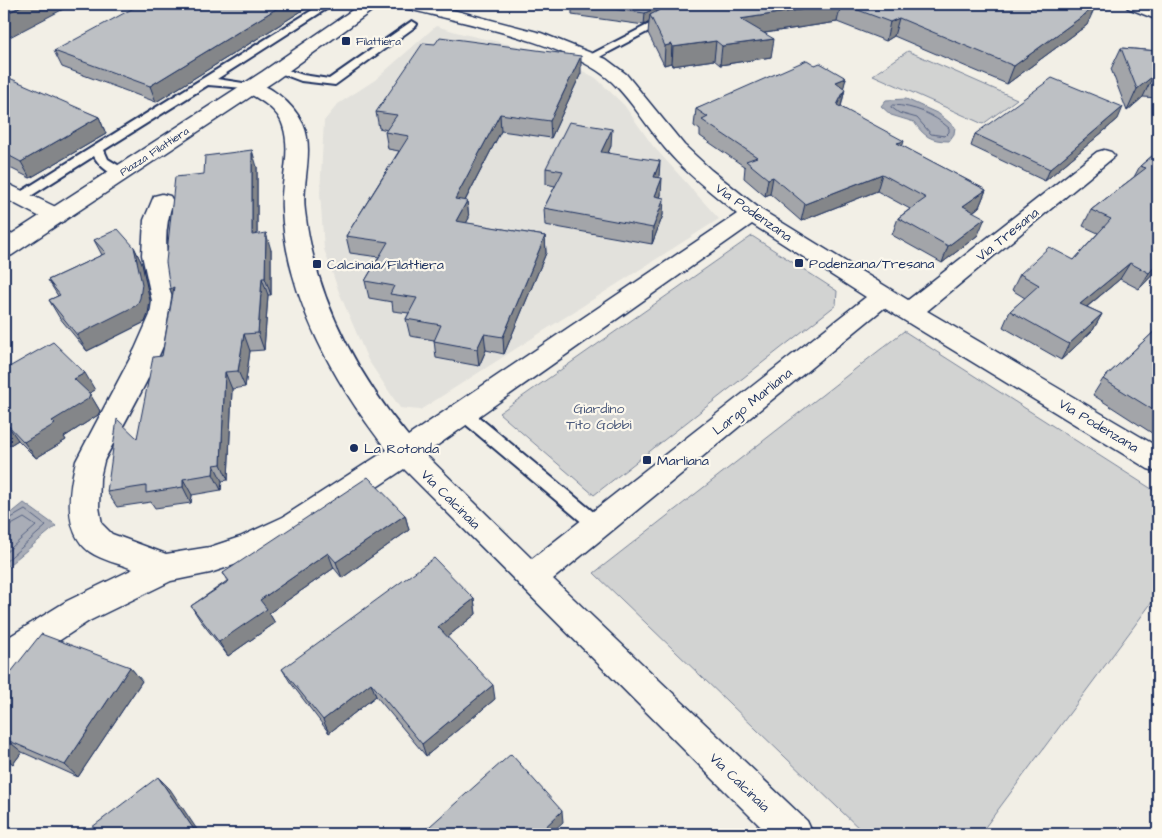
<svg xmlns="http://www.w3.org/2000/svg" width="1162" height="838" font-family="'Architects Daughter',sans-serif">
<style>
.built{fill:#e2e1dc}
.green{fill:#d2d3d2;stroke:#768198}
.water{fill:#a9adb7;stroke:#707b93}
.lines{fill:none;stroke-linecap:round;stroke-linejoin:round}
.shore{stroke:#546182;stroke-width:1}
.lane-casing{stroke:#1b2f5e;stroke-width:4}
.street-casing{stroke:#1b2f5e;stroke-width:3}
.secondary-casing{stroke:#1b2f5e;stroke-width:3}
.lane{fill:#fbf7ec;fill-rule:evenodd}
.street{fill:#fbf7ec;fill-rule:evenodd}
.secondary{fill:#fbf7ec;fill-rule:evenodd}
.wall{fill:#a3a5a9;stroke:#1b2f5e}
.shaded-wall{fill:#848689;stroke:#1b2f5e}
.building{fill:#bdc0c4;stroke:#1b2f5e}
.poi-dot{fill:#1b2f5e;stroke:#fbf7ec;stroke-width:2}
.labels{text-anchor:middle;stroke-width:4.5;stroke-linejoin:round;paint-order:stroke}
.far-poi-label{font-size:11px;fill:#1b2f5e;stroke:#fbf7ec;text-anchor:start}
.far-street-label{font-size:11px;fill:#1b2f5e;stroke:#fbf7ec}
.street-label{font-size:14px;fill:#1b2f5e;stroke:#fbf7ec}
.poi-label{font-size:14px;fill:#1b2f5e;stroke:#fbf7ec;text-anchor:start}
.park-label{font-size:14px;fill:#49587b;stroke:#fbf7ec}
</style>
<rect width="100%" height="100%" fill="#f2efe6"/>
<filter id="ink" filterUnits="userSpaceOnUse"><feTurbulence type="fractalNoise" baseFrequency=".02" numOctaves="2"/><feDisplacementMap in="SourceGraphic" scale="10" xChannelSelector="R" yChannelSelector="G"/><feConvolveMatrix kernelMatrix="1 2 1 2 8 2 1 2 1" color-interpolation-filters="sRGB"/></filter>
<g filter="url(#ink)">
<path class="built" d="M436,26L463,34L549,53L596,78L624,105L653,146L719,219L420,410L400,408L368,360L339,292L324,249L320,193L324,121L338,104L375,80Z"/>
<path class="green" d="M908,51L1017,99L983,124L873,75Z
M752,236L837,291L836,305L594,495L499,413Z
M904,331L1158,493V594L980,834H865L594,573Z"/>
<path class="water" d="M906,99L939,114L955,127L954,134L949,141C930,141 924,136 914,122L891,115L881,106L886,100Z
M24,503L56,526L4,569V519Z"/>
<g class="lines">
<path class="shore" d="M893,105C914,106 933,114 949,128V132L945,136L931,134L917,118L899,113L891,107Z
M4,522L25,510L46,526L4,563
M4,529L24,518L36,526L4,554"/>
<g class="lane-casing">
<path id="lane" d="M322,4H334L217,79L256,85V89L208,85L104,150L108,159L126,170L127,173L126,176C114,179 99,166 94,156L26,199H16L14,196Z
M688,4H700L594,60H586L584,58Z
M412,21L417,24L416,26L335,85L301,81L272,70L278,67L303,75L329,79Z
M463,407L469,409L602,519L605,524L602,529L596,531L590,529L457,417L455,413L457,409Z"/>
</g>
<g class="street-casing">
<path id="street" d="M402,4H430L541,33L606,59L626,74L684,145L711,170L760,209L908,300L1097,152L1104,150L1111,152L1115,156L927,311L1158,447V472L1148,469L884,308L553,579L807,821L813,834H768L404,469L305,535L249,560L210,573L171,581L89,621L16,669L4,673V640L67,601L133,569C120,564 101,560 90,552C62,532 69,489 76,461L135,349L150,315L152,301L142,255L144,220L154,196L162,194L170,196L173,201C165,225 164,247 170,272C172,281 176,292 176,302C177,333 121,429 104,461L100,478L99,507L102,524L112,534L166,554L210,547L240,537L283,517L387,450C334,383 286,297 282,209C280,182 292,153 283,126C278,109 260,100 245,91L242,87L245,83C266,78 295,106 303,124C315,150 301,184 305,211C315,296 354,370 408,436L737,214C714,194 689,176 669,153C649,130 633,102 612,82C569,42 462,23 405,8ZM752,224L866,297L532,559L425,454Z
M1125,4H1148L1158,8V20L1128,8Z
M4,182L64,211L67,216L64,221L56,223L48,221L4,198Z"/>
</g>
<g class="secondary-casing">
<path id="secondary" d="M361,4H381L276,80L12,255L4,258V239L262,72Z"/>
</g>
<use href="#lane" class="lane"/>
<use href="#street" class="street"/>
<use href="#secondary" class="secondary"/>
</g>
<path class="wall" d="M572,4H1086L1087,25L1007,84L894,36L886,41L837,22L765,33L771,57L720,65L714,60L672,66L671,63L664,65L648,33L649,22L644,25L572,15Z
M308,7L156,102L62,67L54,51Z
M1121,48L1158,51V98L1143,97L1127,111L1111,69Z
M815,65L846,78L843,88L845,89L841,107L902,146L986,190L979,207L973,212L978,235L942,263L892,235L898,218L910,209L877,191L801,221L770,194L765,196L744,178L745,167L700,136V130L694,126L696,109Z
M581,73L551,138L501,131L465,201H467L469,218L466,223L545,236L546,253L504,354L486,350L479,366L436,358L434,340L410,336L406,319L409,313L393,311L392,302L369,298L365,281L379,257L350,253L346,236L399,151L388,149L385,132L387,130L379,128L376,112Z
M4,79L99,117L106,134L30,178L4,165Z
M1118,119L1045,181L971,146L975,134Z
M611,146L608,153L659,178L661,195L660,197L663,215L652,244L545,225L544,208L555,186L546,184V168Z
M1158,151V269L1139,289L1120,279L1087,307L1102,314L1093,330L1061,360L1003,327L1010,311L1025,298L1012,290L1020,274L1074,260L1098,233L1083,226L1091,210L1134,177L1140,166Z
M257,167V234L271,250V295H268L264,350L250,351L245,387L232,389L228,480L222,481L221,490L192,495L191,503L155,508L151,502L117,507L107,492L137,438L162,356L172,295L170,289Z
M94,240L134,247L142,264L150,301L148,314L145,322L87,351L59,317L49,300L58,296L48,280L102,255Z
M1158,328V437L1093,395L1103,379Z
M4,370L95,390L89,393L100,411L98,415L64,437L66,440L36,458L18,440L7,447L4,443Z
M405,515L409,530L342,578L334,568L269,613L275,623L228,656L200,620L191,606L227,581L223,573Z
M474,599L476,614L447,637L495,699L426,756L376,696L329,733L290,682L282,669Z
M130,667L142,681L78,777L22,752L13,764L4,757V681Z"/>
<path class="shaded-wall" d="M25,4H73L4,40V15Z
M284,4H307L308,7L156,102L150,86Z
M664,4H676L650,15L649,22L644,25L645,13Z
M838,4H841L837,22L738,37L740,19Z
M1095,7L1087,25L1007,84L1014,66Z
M899,18L894,36L886,41L890,22Z
M774,39L771,57L720,65L722,46Z
M716,41L714,60L672,66L673,47Z
M672,44L671,63L664,65L665,46Z
M581,56V73L551,138L550,121Z
M1153,76L1143,97L1127,111L1137,89Z
M846,78L842,94L836,82Z
M845,89L841,106L833,122L837,105Z
M1123,107L1118,119L1045,181L1050,169Z
M500,114L501,131L457,216L455,199Z
M99,117L106,134L30,178L21,162Z
M612,129L611,146L601,168V152Z
M904,141L899,158L897,143Z
M252,150L257,167V252L252,235Z
M660,161L659,178L654,177Z
M882,174L877,191L801,221L805,204Z
M773,177L770,194L765,196L768,179Z
M662,178L661,195L654,213L655,196Z
M986,190L979,207L957,223L963,206Z
M664,198L663,215L652,244L653,228Z
M467,201L469,218L458,238L456,221Z
M985,218L978,235L942,263L948,246Z
M266,233L271,250V295L265,278Z
M545,236L546,253L504,354L503,337Z
M134,247L142,264L150,301L148,314L145,322L87,351L77,335Z
M1130,263L1120,279L1072,319L1080,304Z
M1158,263V269L1139,289L1149,273Z
M262,278L268,295L264,350L258,333Z
M174,287L177,306L170,289Z
M1102,314L1093,330L1061,360L1069,344Z
M244,334L250,351L245,387L238,371Z
M484,334L486,350L479,366L477,349Z
M225,372L232,389L228,480L221,464Z
M85,373L95,390L84,396L74,379Z
M90,394L100,411L98,415L64,437L66,440L36,458L24,442L52,421Z
M6,423L18,440L7,447L4,442V425Z
M214,465L222,481L221,490L213,474Z
M183,479L192,495L191,503L183,487Z
M405,515L409,530L342,578L336,562Z
M328,553L334,568L269,613L275,623L228,656L219,642L260,600Z
M474,599L476,614L442,641L438,627Z
M130,667L142,681L78,777L65,765Z
M371,683L376,696L329,733L323,720Z
M493,685L495,699L426,756L422,744Z
M7,740L22,752L13,764L4,756V744Z
M158,777L170,789L200,834H197Z
M562,811L563,822L550,834H538Z"/>
<path class="building" d="M4,4H25L4,15Z
M141,4H284L150,86L54,51Z
M572,4H664L645,13Z
M671,4H838L740,19L774,39L722,46L716,41L673,47L672,44L665,46L650,15Z
M842,4H1086L1095,7L1014,66L899,18L890,22Z
M440,37L581,56L550,121L500,114L455,199L467,201L456,221L545,236L503,337L484,334L477,349L434,341L441,325L406,319L417,298L390,294L394,286L365,281L388,242L346,236L409,136L385,132L397,115L376,112L423,43L435,44Z
M1121,48L1158,51V76H1153L1137,89Z
M807,60L815,65L820,63L846,78L836,82L845,89L837,105L904,141L897,143L986,190L963,206L985,218L948,246L898,218L926,198L882,174L805,204L773,177L768,179L746,161L757,157L702,120L708,117L696,109Z
M7,77L99,117L21,162L4,153V79Z
M1052,78L1123,107L1050,169L975,134Z
M569,122L612,129L601,152L660,161L654,177L662,178L655,196L664,198L653,228L544,208L563,171L546,168Z
M252,150V235L266,233L265,278H262L258,333L244,334L238,371L225,372L221,464L214,465L213,474L183,479V487L146,493V486L107,492L117,419L137,438L153,357L162,356L174,287L170,289L166,262L175,177L204,174L205,156Z
M1158,151V263L1149,273L1130,263L1080,304L1102,314L1069,344L1010,311L1039,285L1020,274L1049,247L1074,260L1111,219L1091,210L1146,168L1140,166Z
M118,229L134,247L142,284L140,298L137,305L77,335L49,300L60,295L48,280L106,253L94,240Z
M1158,328V413L1103,379Z
M53,342L85,373L74,379L90,394L88,399L52,421L55,424L24,442L6,423L4,425V370Z
M368,477L405,515L336,562L328,553L260,600L267,609L219,642L191,606L229,581L223,573Z
M434,558L474,599L438,627L493,685L422,744L371,683L323,720L282,669Z
M41,634L130,667L65,765L7,740L4,744V681Z
M511,754L562,811L538,834H421Z
M158,777L197,834H83Z"/>
</g>
<g class="poi-dot">
<rect x="341" y="36" width="10" height="10" rx="2.5"/>
<rect x="794" y="258" width="10" height="10" rx="2.5"/>
<rect x="312" y="259" width="10" height="10" rx="2.5"/>
<circle cx="354" cy="448" r="5"/>
<rect x="642" y="455" width="10" height="10" rx="2.5"/>
</g>
<g class="labels">
<g class="far-poi-label">
<text x="356" y="45">Filattiera</text>
</g>
<g class="far-street-label">
<text transform="translate(154 151) rotate(-33)" y="4">Piazza Filattiera</text>
</g>
<g class="street-label">
<text transform="translate(754 212) rotate(35)" y="5">Via Podenzana</text>
<text transform="translate(1007 234) rotate(-39)" y="5">Via Tresana</text>
<text transform="translate(752 401) rotate(-39)" y="5">Largo Marliana</text>
<text transform="translate(1099 425) rotate(31)" y="5">Via Podenzana</text>
<text transform="translate(451 499) rotate(45)" y="5">Via Calcinaia</text>
<text transform="translate(740 782) rotate(44)" y="5">Via Calcinaia</text>
</g>
<g class="poi-label">
<text x="809" y="268">Podenzana/Tresana</text>
<text x="327" y="269">Calcinaia/Filattiera</text>
<text x="364" y="453">La Rotonda</text>
<text x="657" y="465">Marliana</text>
</g>
<g class="park-label">
<text x="599" y="413">Giardino<tspan x="599" dy="16">Tito Gobbi</tspan></text>
</g>
</g>
<rect width="1162" height="838" fill="none" stroke="#fbf7ec" stroke-width="20"/>
<rect x="10" y="10" width="1142" height="818" fill="none" stroke="#1b2f5e" stroke-width="2" filter="url(#ink)"/>
</svg>
